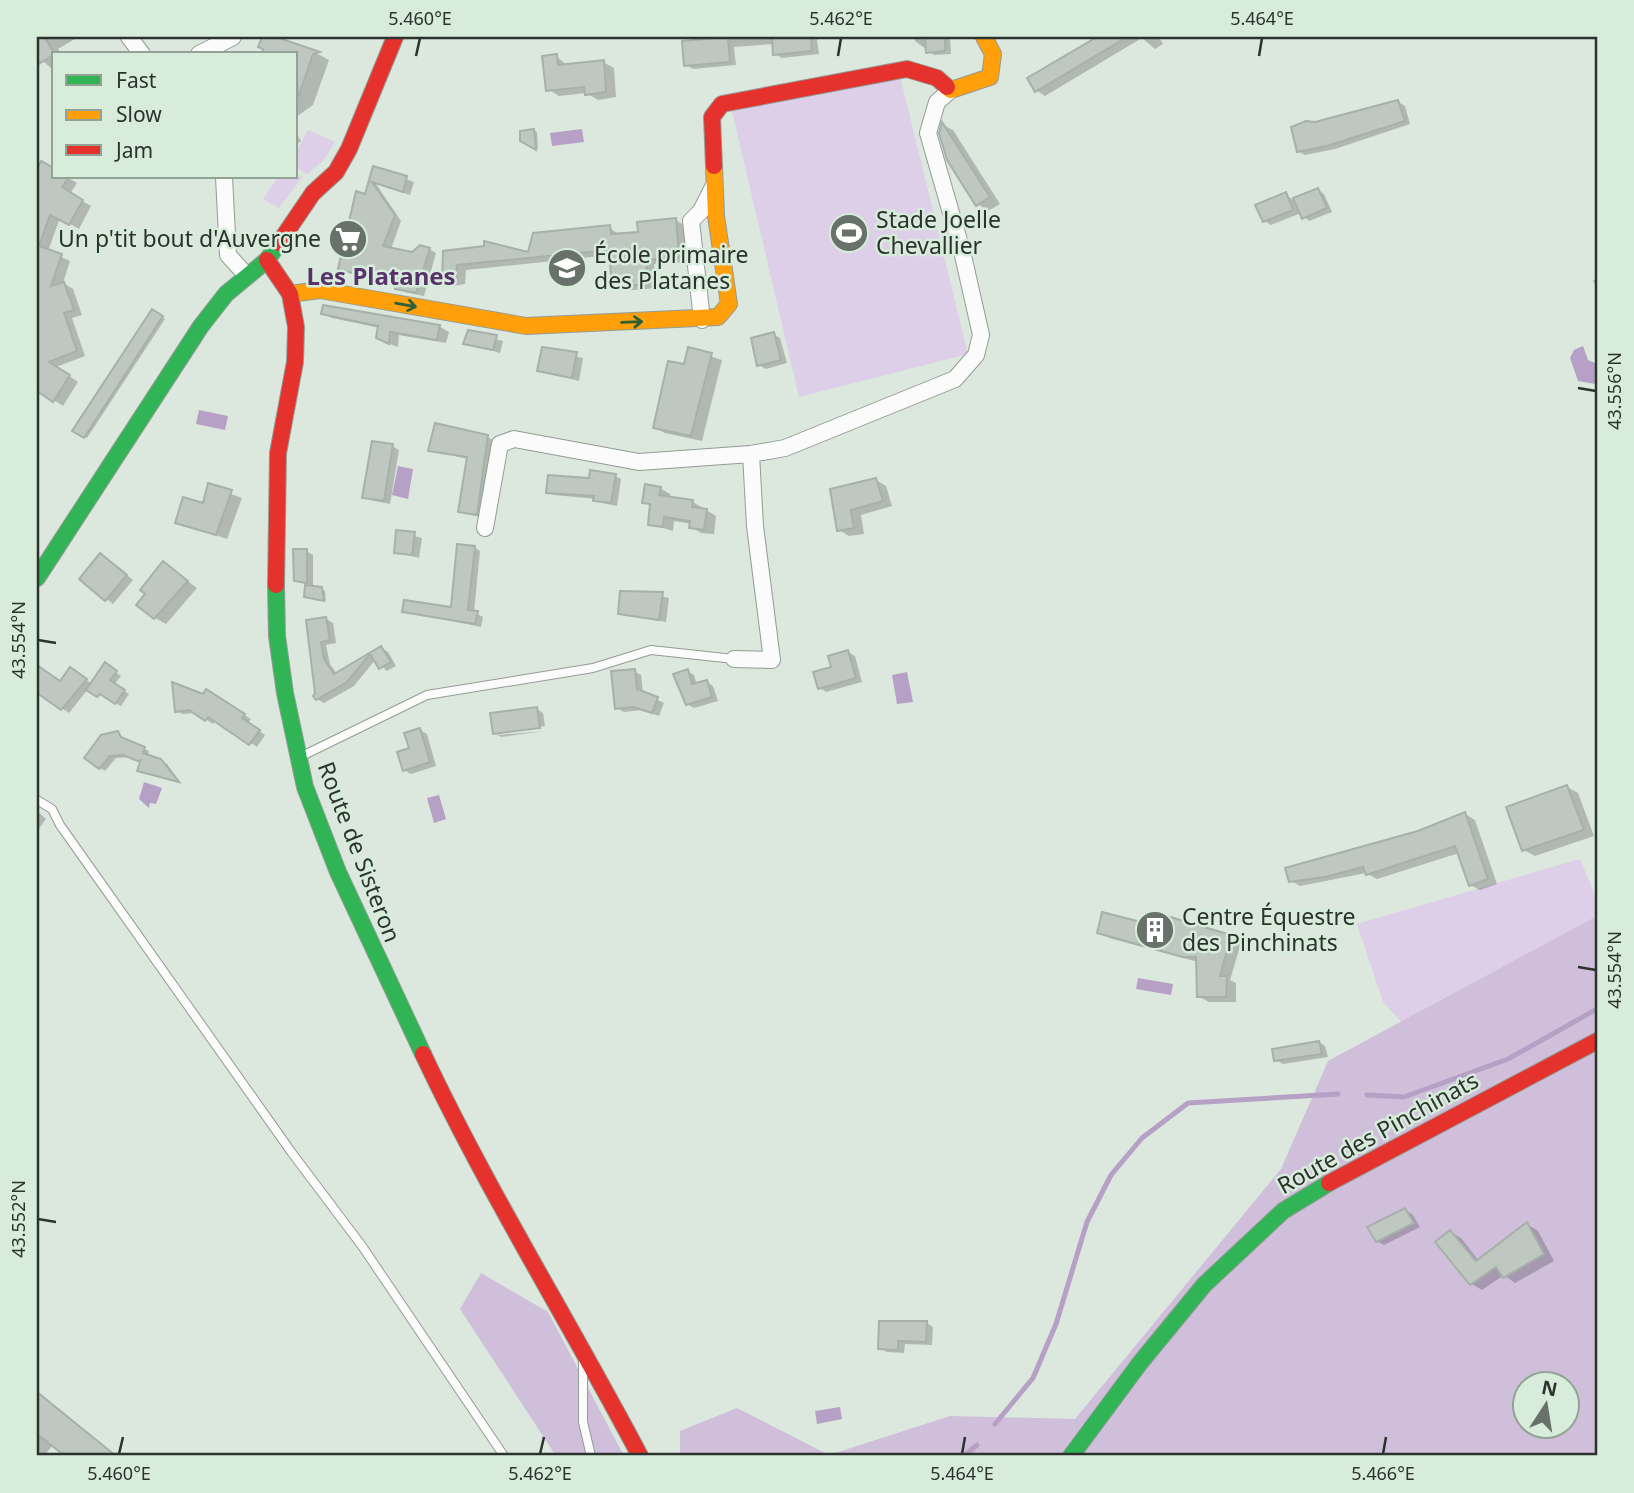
<svg xmlns="http://www.w3.org/2000/svg" width="1634" height="1493" font-family="'Noto Sans',sans-serif">
<style>
.green{fill:#ddcfe8}
.forest{fill:#cfbfdb;fill-rule:evenodd}
.water{fill:#b7a0c5}
.shadow{fill:#0003}
.lines{fill:none;stroke-linecap:round;stroke-linejoin:round}
.stream{stroke:#b7a0c5;stroke-width:5}
.building{fill:#bec7c0;stroke:#a7b0a9;stroke-width:2}
.lane-casing{stroke:#939c95;stroke-width:10}
.street-casing{stroke:#939c95;stroke-width:18}
.fast-casing{stroke:#939c95;stroke-width:18}
.slow-casing{stroke:#939c95;stroke-width:18}
.jam-casing{stroke:#939c95;stroke-width:18}
.lane{stroke:#fafbfa;stroke-width:8}
.street{stroke:#fafbfa;stroke-width:16}
.fast{stroke:#30b455;stroke-width:16}
.slow{stroke:#ff9f0a;stroke-width:16}
.jam{stroke:#e5322d;stroke-width:16}
.oneway{stroke:#2d603a}
.ticks{fill:none;stroke:#2b332c;stroke-width:2.5}
.labels{text-anchor:middle;stroke-width:5;stroke-linejoin:round;paint-order:stroke}
.poi-label{font-size:23px;fill:#2b332c;stroke:#d7ecdb;text-anchor:start}
.street-label{font-size:23px;fill:#2b332c;stroke:#d7ecdb}
.neighbourhood-label{font-size:24px;font-weight:bold;fill:#58336b;stroke:#d7ecdb}
.neatline{fill:none;stroke:#2b332c;stroke-width:2.5}
.ticks-label{font-size:18px;text-anchor:middle;fill:#2b332c}
</style>
<rect width="100%" height="100%" fill="#dce7de"/>
<path class="green" d="M900,76L968,354L799,397L732,111Z
M308,130L335,142L323,161L307,174L296,167V152Z
M296,174L302,177L279,208L263,199L278,177H296Z
M1580,859L1597,900V952L1414,1036L1383,1002L1357,924Z"/>
<path class="forest" d="M1597,916V1456H680V1431L737,1408L829,1455L950,1416L1075,1419L1281,1169L1328,1061ZM1526,1384H1568V1426H1526Z
M481,1273L548,1312L624,1456H556L460,1309Z"/>
<path class="water" d="M582,129L584,142L552,146L550,133Z
M1583,346L1588,360L1597,364L1595,384L1578,381L1570,358L1574,350Z
M199,410L228,416L225,430L196,424Z
M398,466L413,469L408,499L392,495Z
M907,672L913,702L897,704L892,675Z
M144,782L162,788L156,804L150,803L149,808L139,799Z
M439,795L446,819L434,823L427,798Z
M1138,978L1173,984L1171,995L1136,989Z
M840,1407L842,1419L817,1424L815,1411Z"/>
<path class="shadow" d="M37,37H78L58,49L61,54H54L52,69L37,56Z
M264,37L314,52L329,60L313,105L296,117V54H263L265,49L260,47Z
M915,37H950L951,54L934,55L915,41Z
M1101,37H1159L1163,44L1155,49L1142,38L1045,96L1036,90L1029,79Z
M729,38V37L841,38L817,39L819,54L782,58L775,54L773,44L734,47L736,65L693,69L686,65L684,43Z
M556,56L568,66L603,62L614,68L616,97L598,100L586,93L559,96L548,89Z
M1398,102L1405,106L1410,124L1335,149L1305,155L1298,151L1315,124Z
M943,125L953,130L1000,204L988,211L978,204Z
M534,130L537,132L538,149L523,141Z
M296,133L301,141L296,145Z
M42,163L54,170V177H66L77,183L70,194L91,206L79,229L60,218L48,251L70,261L63,283L73,289L82,315L72,318L85,356L56,367L78,382L63,406L37,389V172Z
M374,168L414,182L410,195L376,184L401,221L391,249L412,254L429,249L436,253L424,296L405,292L398,286L340,268Z
M1318,190L1324,194L1332,212L1309,221L1301,213L1271,225L1264,221L1285,194L1293,200Z
M676,220L685,226L688,262L654,264L657,288L623,291L614,286L611,255L466,270L465,284L453,286L444,280V253L529,254L609,227L619,235L639,233Z
M1597,279V291L1593,280Z
M324,307L440,327L449,332L446,343L399,335L398,347L387,343L380,328L332,318L323,313Z
M152,311L165,319L87,438L75,430Z
M469,332L503,341L500,353L465,343Z
M773,334L780,338L787,363L766,369L759,365Z
M544,349L583,358L579,381L539,370Z
M689,349L722,360L702,441L665,433L655,428L685,366Z
M487,437L493,440L483,518L460,511L468,459L430,450Z
M392,446L399,450L390,504L370,500L364,497Z
M615,476L621,479L617,506L602,503L596,499L554,495L548,492Z
M876,480L886,486L892,506L861,515L864,534L849,536L839,530L832,491Z
M209,486L242,498L227,539L177,522L204,505Z
M660,488L670,494V498L693,502L716,516L714,534L701,533L691,527L692,524L674,521L673,531L650,524L652,506L644,502Z
M398,532L422,538L419,558L395,552Z
M474,547L480,551L474,612L483,617L481,627L404,611L452,609Z
M306,551L313,555V588L325,591L326,601L306,597L307,585L296,580Z
M107,559L133,580L113,604L81,579Z
M163,563L197,588L166,624L155,618L147,593Z
M648,593L669,598L666,622L620,613Z
M326,619L333,623L336,643L326,645L330,664L337,674L381,648L388,652L396,666L387,671L375,660L354,686L324,703L317,699L308,622Z
M848,652L855,656L862,682L826,692L820,688Z
M110,668L121,676L114,685L129,694L121,706L88,689L69,713L37,691V677L41,670L61,683L77,673L92,684Z
M634,671L641,675L643,693L664,703L659,716L641,710L624,712L617,708Z
M687,671L694,675L697,685L707,682L713,686L718,701L694,708L687,704Z
M207,691L251,719L248,723L265,735L257,747L215,720L213,724L196,713L183,714L176,711L203,697Z
M537,709L543,713L545,726L498,732V735L546,731L501,737L494,733Z
M420,730L427,734L436,766L411,774L404,770Z
M118,733L126,741L149,751L148,756L167,764L181,783L145,773L139,770L142,762L130,757L116,758L105,771L100,768Z
M1567,787L1578,793L1594,836L1535,856L1524,850Z
M37,811L46,819L37,831Z
M1465,814L1475,820L1497,884L1480,890L1470,885L1459,853L1377,879L1366,873L1300,886L1290,880Z
M1142,924L1230,937L1241,943L1230,980L1236,983V1002H1209L1198,996V962L1109,938L1099,932Z
M1319,1042L1325,1046L1328,1057L1283,1064L1276,1060Z
M1405,1210L1412,1214L1420,1227L1384,1245L1377,1241Z
M1527,1224L1538,1231L1554,1261L1515,1283L1504,1275L1482,1290L1472,1284L1450,1232L1461,1238L1479,1261Z
M927,1323L933,1327L932,1345L905,1344L904,1353L887,1352L880,1348Z
M37,1391L117,1456H67L53,1445L44,1456H37Z"/>
<g class="lines">
<path class="stream" d="M1367,1095L1404,1097L1508,1059L1597,1009
M995,1424L1033,1378L1056,1324L1087,1222L1111,1175L1142,1138L1188,1103L1338,1094
M964,1456L977,1445"/>
</g>
<path class="building" d="M37,37H44L55,54L37,65Z
M262,37H276L320,52L313,54L298,98L296,54H261L263,49L258,47Z
M728,37L730,62L684,66L682,41Z
M772,37H811L812,51L773,55Z
M925,37H945V51L926,53Z
M1097,37H1127L1035,92L1027,78Z
M557,54L558,65L604,60L606,92L585,95L584,87L546,91L542,56Z
M1398,100L1405,121L1327,146L1297,152L1291,127L1306,121L1315,122Z
M942,122L990,197L976,206L947,160L939,133Z
M534,129L536,150L520,141V131Z
M41,161L54,168V177H69L62,187L83,200L69,225L50,215L39,246L62,254L51,286L64,282L74,310L64,313L77,351L49,362L70,375L53,402L37,391V168Z
M373,166L407,176L403,192L372,182L395,215L383,246L412,252L420,245L430,248L416,293L395,289L396,285L338,269L356,191L365,194Z
M1318,188L1327,208L1302,219L1293,198Z
M1286,192L1293,210L1263,222L1255,205Z
M676,218L679,257L646,260L648,284L612,287L609,250L457,265L456,280L442,281L443,251L484,246V241L528,252L533,233L610,225L611,234L638,232L637,222Z
M323,305L440,325L437,340L390,332L389,344L376,338L378,326L321,314Z
M152,309L163,316L84,438L72,431Z
M468,330L497,335L493,350L463,344Z
M774,332L781,360L757,366L751,338Z
M542,347L577,352L572,378L537,371Z
M688,347L712,353L691,436L653,428L668,361L684,364Z
M435,423L488,435L477,515L458,512L467,457L428,451Z
M372,441L393,444L384,501L362,498Z
M590,470L616,474L611,503L593,501L594,496L546,493L548,475L589,478Z
M876,478L883,501L851,510L854,528L837,531L830,489Z
M208,483L232,490L216,535L175,523L183,497L203,503Z
M645,484L661,487L659,495L693,500L692,507L707,509L704,530L689,528L690,521L664,517L663,527L648,525L650,504L642,503Z
M396,530L415,532L412,555L394,553Z
M457,544L475,546L468,610L478,611L475,624L402,612L404,600L451,607Z
M293,549H307V583L294,581Z
M100,553L127,575L105,601L79,579Z
M163,561L188,581L154,619L136,605L145,594L140,590Z
M305,585L322,587L324,601L304,597Z
M620,591L663,592L659,620L618,614Z
M326,617L330,640L321,642L324,659L334,674L381,646L391,662L379,669L370,654L347,682L316,700L313,696L315,693L306,620Z
M848,650L856,678L818,689L813,672L831,667L828,656Z
M105,662L117,671L110,680L125,690L115,704L100,694L97,697L86,690Z
M37,665L60,681L70,667L87,679L61,710L37,693Z
M635,669L637,689L658,697L652,713L633,707L615,709L611,671Z
M688,669L692,684L707,680L712,697L686,705L673,674Z
M172,682L203,694L206,689L245,714L242,718L260,730L249,745L208,717L205,721L189,710L175,712Z
M537,707L540,728L493,734L490,713Z
M420,728L430,762L403,771L397,752L409,748L404,733Z
M118,731L121,737L145,747L143,753L161,759L179,782L137,771L141,759L140,762L123,755L110,756L99,769L84,758L101,735Z
M1567,785L1584,830L1522,851L1506,807Z
M1465,812L1488,879L1469,886L1455,846L1366,875L1363,867L1325,877L1289,882L1285,868L1418,831Z
M1102,912L1141,922L1142,919L1165,920L1167,916L1231,935L1220,976H1227L1226,997H1197L1196,957H1183L1097,933Z
M1319,1041L1322,1054L1274,1061L1272,1049Z
M1405,1208L1414,1223L1376,1242L1367,1227Z
M1527,1222L1544,1254L1503,1278L1496,1267L1470,1285L1435,1242L1450,1230L1476,1261Z
M879,1321H927L926,1342L898,1341V1350L878,1349Z
M37,1392L116,1456H65L37,1434Z"/>
<g class="lines">
<g class="lane-casing">
<path id="lane" d="M302,756L427,695L593,668L651,650L734,659
M37,800L52,809L60,825L292,1153L362,1246L504,1456
M583,1362V1422L591,1456"/>
</g>
<g class="street-casing">
<path id="street" d="M129,37L142,54
M199,54L233,37
M224,177L228,255L247,276
M702,320L691,221L701,211L713,187
M485,528L500,444L514,439L639,462L751,454
M734,659L772,660L755,526L751,454L785,448L955,379L976,355L981,335L962,251L928,133L937,102L951,90"/>
</g>
<g class="fast-casing">
<path id="fast" d="M37,578L201,326L226,294L267,260L279,243
M276,585L277,636L285,693L305,787L338,872L423,1054
M1071,1456L1140,1363L1204,1285L1283,1211L1329,1183"/>
</g>
<g class="slow-casing">
<path id="slow" d="M947,87L951,90L990,77L993,54L984,37
M290,294L320,290L526,326L718,317L729,304L716,216L714,166"/>
</g>
<g class="jam-casing">
<path id="jam" d="M714,166L712,117L722,104L907,69L937,78L947,87
M279,243L313,193L336,172L349,149L395,37
M267,260L290,294L296,327L295,362L278,453L276,585
M423,1054C488,1192 569,1321 640,1456
M1329,1183L1597,1041"/>
</g>
<use href="#lane" class="lane"/>
<use href="#street" class="street"/>
<use href="#fast" class="fast"/>
<use href="#slow" class="slow"/>
<use href="#jam" class="jam"/>
</g>
<defs><path id="oneway-shaft" d="M-6 0H5M1.5-3L5.5 0L1.5 3" fill="none" stroke-width="1.6" stroke-linecap="round" stroke-linejoin="round" transform="scale(1.75)"/></defs>
<g class="oneway">
<use href="#oneway-shaft" transform="translate(406 305) rotate(10)"/>
<use href="#oneway-shaft" transform="translate(632 322) rotate(-2)"/>
</g>
<path class="ticks" d="M416,56L420,38M838,56L841,38M1259,56L1262,38M1578,388L1596,391M38,640L56,643M1578,967L1596,970M38,1219L56,1222M119,1454L123,1437M540,1454L544,1437M962,1454L965,1437M1383,1454L1386,1437"/>
<defs>
<g id="stadium-disc" transform="scale(2.0125)"><circle r="9.5" fill="#69726a" stroke="#d7ecdb"/><path d="M0-5a6.5 5 0 1 0 0 10a6.5 5 0 1 0 0-10ZM-3.5-1.8h7v3.6h-7Z" fill="#fff"/></g>
<g id="supermarket-disc" transform="scale(2.0125)"><circle r="9.5" fill="#69726a" stroke="#d7ecdb"/><path d="M-6-5.5h2.5l.6 2H6L4.5 2H-2.5L-4.4-4H-6ZM-1.5 3.2a1.3 1.3 0 1 0 .1 0ZM3 3.2a1.3 1.3 0 1 0 .1 0Z" fill="#fff"/></g>
<g id="school-disc" transform="scale(2.0125)"><circle r="9.5" fill="#69726a" stroke="#d7ecdb"/><path d="M0-5L7-2L0 1L-7-2ZM-4 1L0 2.5L4 1V4Q0 6-4 4Z" fill="#fff"/></g>
<g id="building-disc" transform="scale(2.0125)"><circle r="9.5" fill="#69726a" stroke="#d7ecdb"/><path d="M-4-6H4V6H1V3H-1V6H-4ZM-2.5-4.3h1.7v1.8h-1.7ZM.8-4.3h1.7v1.8H.8ZM-2.5-1h1.7V.8h-1.7ZM.8-1h1.7V.8H.8Z" fill="#fff"/></g>
</defs>
<g fill-rule="evenodd">
<use href="#stadium-disc" x="849" y="233"/>
<use href="#supermarket-disc" x="348" y="239"/>
<use href="#school-disc" x="567" y="268"/>
<use href="#building-disc" x="1155" y="930"/>
</g>
<g class="labels">
<g class="poi-label">
<text x="876" y="228">Stade Joelle<tspan x="876" dy="26">Chevallier</tspan></text>
<text x="321" y="247" text-anchor="end">Un p'tit bout d'Auvergne</text>
<text x="594" y="263">École primaire<tspan x="594" dy="26">des Platanes</tspan></text>
<text x="1182" y="925">Centre Équestre<tspan x="1182" dy="26">des Pinchinats</tspan></text>
</g>
<g class="street-label">
<text transform="translate(359 852) rotate(69)" y="8">Route de Sisteron</text>
<text transform="translate(1378 1133) rotate(-29)" y="8">Route des Pinchinats</text>
</g>
<g class="neighbourhood-label">
<text x="381" y="285">Les Platanes</text>
</g>
</g>
<rect width="1634" height="1493" fill="none" stroke="#d7ecdb" stroke-width="77"/>
<rect x="52" y="52" width="245" height="126" fill="#d7ecdb" stroke="#92a295" stroke-width="2"/>
<rect x="66" y="75" width="35" height="10" fill="#30b455" stroke="#92a295" stroke-width="2"/>
<text x="116" y="88" font-size="21" fill="#2b332c">Fast</text>
<rect x="66" y="110" width="35" height="10" fill="#ff9f0a" stroke="#92a295" stroke-width="2"/>
<text x="116" y="122" font-size="21" fill="#2b332c">Slow</text>
<rect x="66" y="145" width="35" height="10" fill="#e5322d" stroke="#92a295" stroke-width="2"/>
<text x="116" y="158" font-size="21" fill="#2b332c">Jam</text>
<g transform="translate(1546 1405) rotate(12)"><circle r="33" fill="#d7ecdb" stroke="#92a295" stroke-width="2"/>
<path d="M0-5L12 26L0 18L-12 26Z" fill="#69726a"/>
<text y="-10" font-size="19" font-weight="bold" text-anchor="middle" fill="#2b332c">N</text>
</g>
<rect x="38" y="38" width="1558" height="1416" class="neatline"/>
<g class="ticks-label">
<text x="420" y="25">5.460°E</text>
<text x="841" y="25">5.462°E</text>
<text x="1262" y="25">5.464°E</text>
<text transform="translate(1615 391) rotate(-90)" y="6">43.556°N</text>
<text transform="translate(19 640) rotate(-90)" y="6">43.554°N</text>
<text transform="translate(1615 970) rotate(-90)" y="6">43.554°N</text>
<text transform="translate(19 1219) rotate(-90)" y="6">43.552°N</text>
<text x="119" y="1480">5.460°E</text>
<text x="540" y="1480">5.462°E</text>
<text x="962" y="1480">5.464°E</text>
<text x="1383" y="1480">5.466°E</text>
</g>
</svg>
